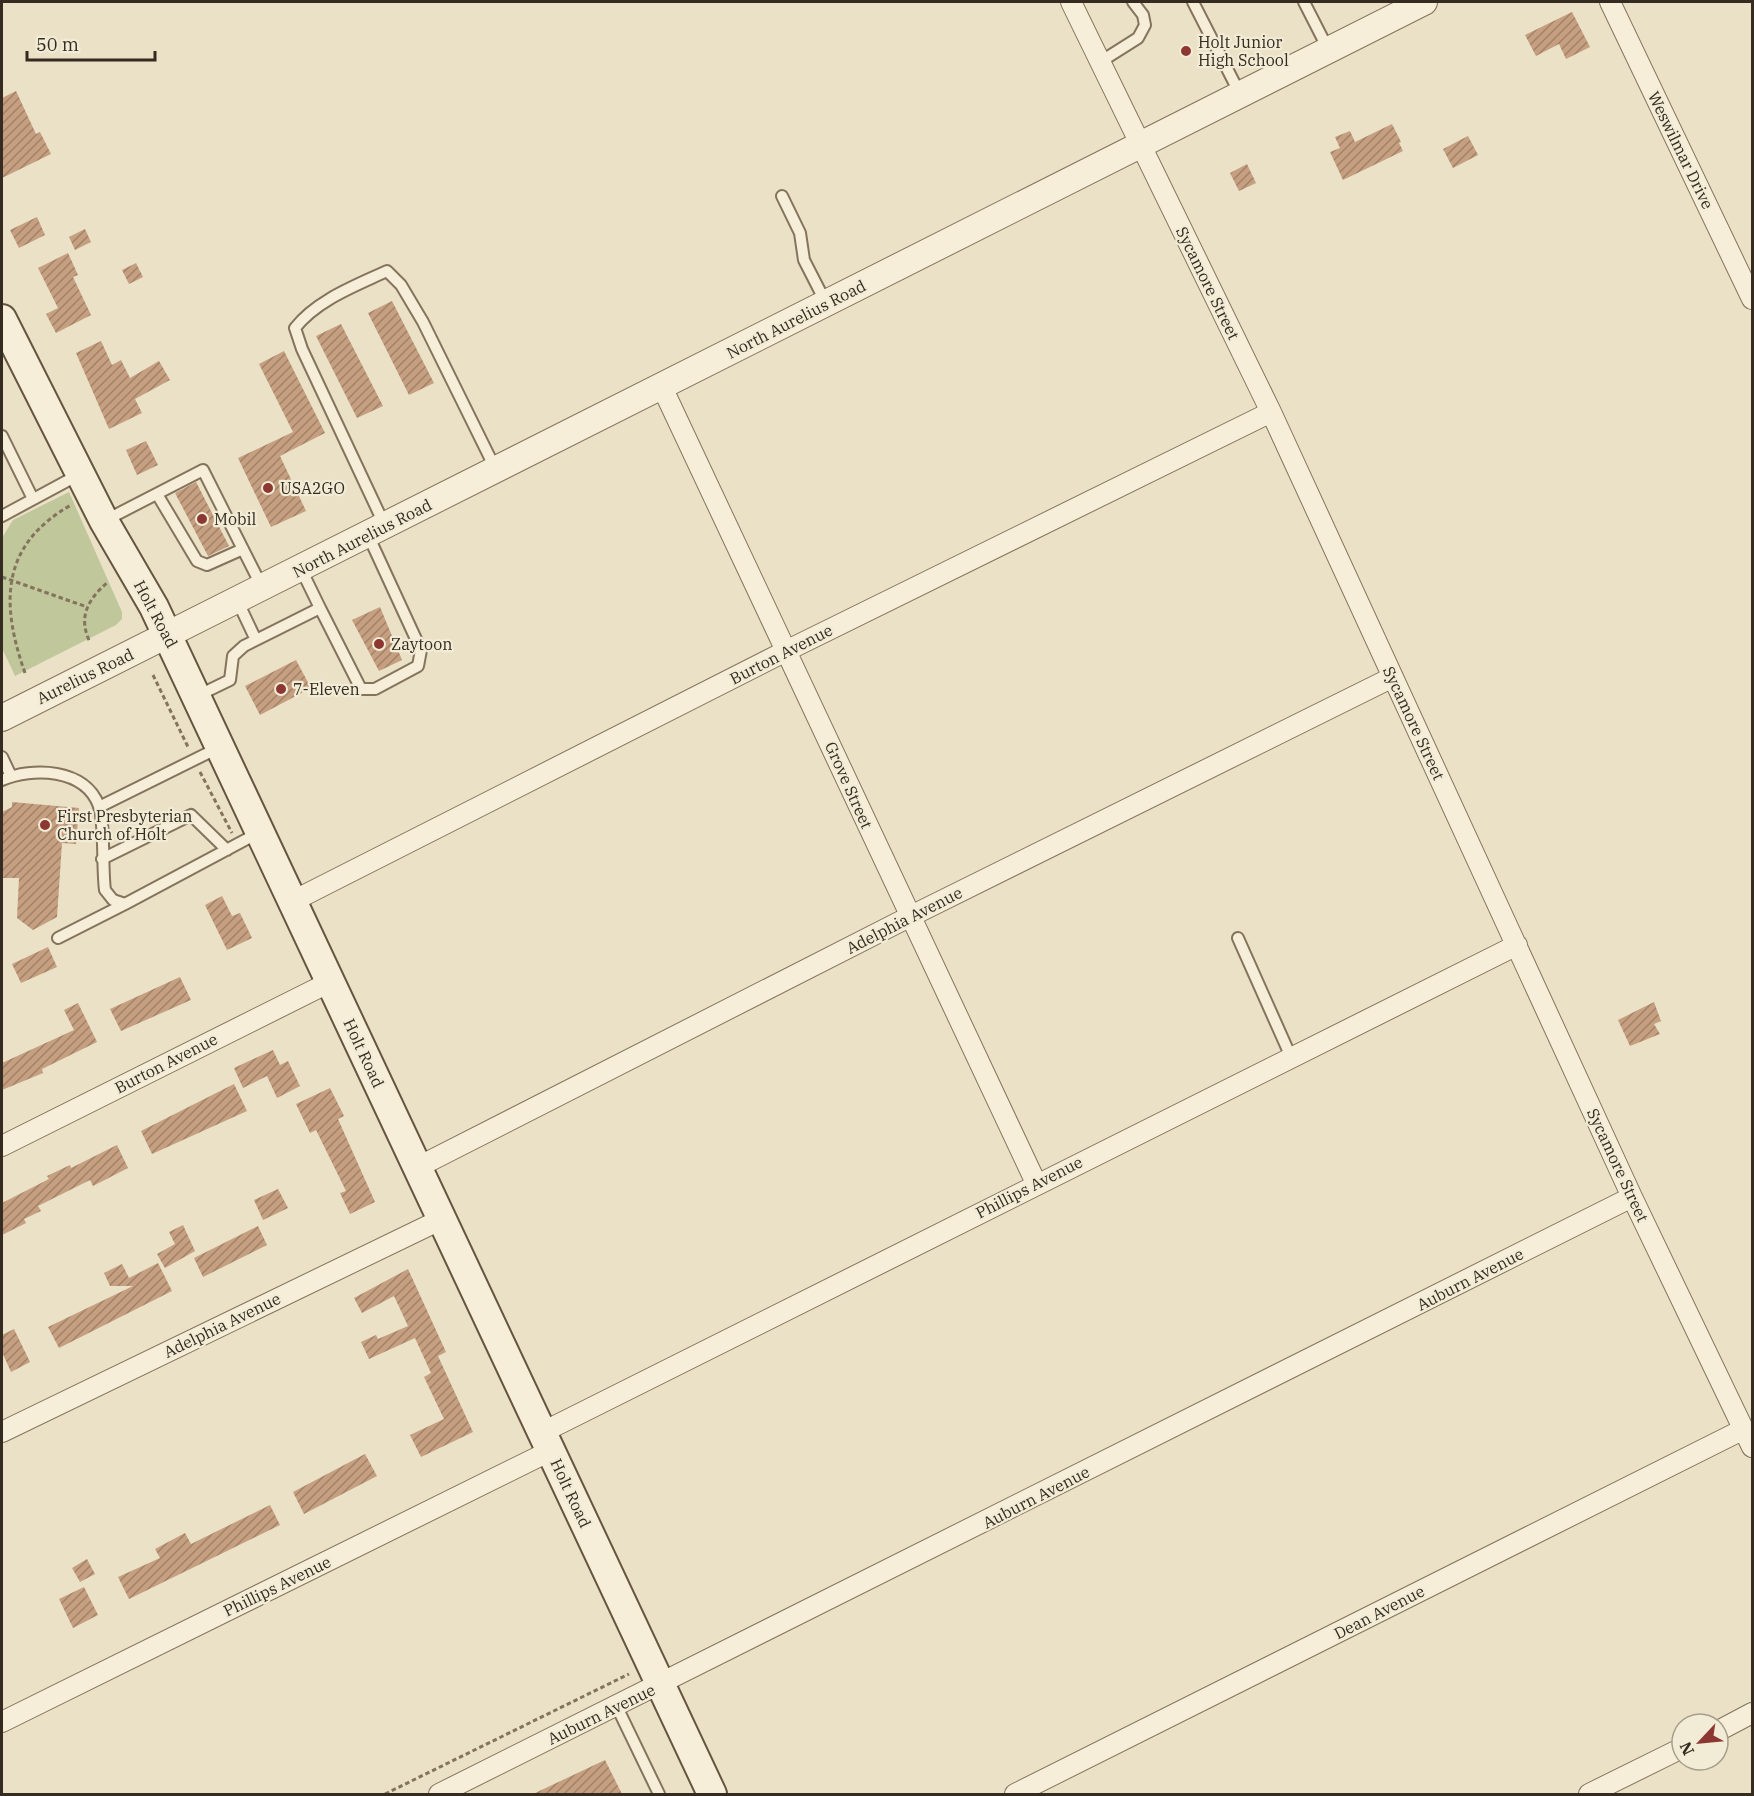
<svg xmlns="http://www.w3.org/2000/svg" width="1754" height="1796" font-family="'IBM Plex Serif',serif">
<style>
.park{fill:#c0c79b}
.building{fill:url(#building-hatch)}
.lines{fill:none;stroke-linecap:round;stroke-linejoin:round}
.service-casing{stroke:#84745d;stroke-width:14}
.minor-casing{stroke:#84745d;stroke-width:22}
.tertiary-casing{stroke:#84745d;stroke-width:28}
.secondary-casing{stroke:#655540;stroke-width:32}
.path{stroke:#84745d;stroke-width:3;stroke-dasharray:4.5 3;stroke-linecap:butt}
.service{stroke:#f6eed8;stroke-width:10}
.minor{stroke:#f6eed8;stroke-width:20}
.tertiary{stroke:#f6eed8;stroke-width:26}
.secondary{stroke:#f6eed8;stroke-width:28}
.poi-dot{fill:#8d3733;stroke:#f2ebd5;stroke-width:2}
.labels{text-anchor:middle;stroke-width:4.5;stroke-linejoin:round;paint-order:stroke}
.poi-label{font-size:16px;fill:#352b20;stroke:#f2ebd5;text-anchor:start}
.street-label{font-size:16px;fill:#352b20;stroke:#f2ebd5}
</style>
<defs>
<pattern id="building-hatch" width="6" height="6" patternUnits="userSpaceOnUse" patternTransform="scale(1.5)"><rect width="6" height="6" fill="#c59f7f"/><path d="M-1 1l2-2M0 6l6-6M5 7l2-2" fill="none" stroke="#a18268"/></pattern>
</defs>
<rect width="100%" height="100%" fill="#eae1c6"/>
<path class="park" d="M69,492L122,612V619L116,625L15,676L2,648V538L13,520Z"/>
<path class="building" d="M1572,12L1590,47L1566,59L1559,44L1536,56L1525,35Z
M16,91L36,134L40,132L51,154L2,178V98Z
M1392,124L1401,142L1399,143L1403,151L1343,180L1330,152L1340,148L1335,137L1350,131L1355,142Z
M1468,136L1478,155L1453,168L1443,149Z
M1247,164L1256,183L1239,191L1230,173Z
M37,217L45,235L19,248L10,230Z
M85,229L91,242L75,250L69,237Z
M68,253L78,275L73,277L91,315L56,333L46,314L58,308L38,268Z
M136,263L143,277L129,284L122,270Z
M392,301L434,383L409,395L368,313Z
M341,324L383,406L357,418L316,336Z
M101,341L112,365L121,360L130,378L159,361L170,380L135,399L142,413L109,429L76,353Z
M284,351L325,433L280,456L306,511L271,527L238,458L293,432L259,364Z
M146,441L158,465L137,475L126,450Z
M196,482L229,546L208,556L175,493Z
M380,607L402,660L379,671L352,620Z
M296,660L311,688L260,715L245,686Z
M12,802L79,808L76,844L62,843L57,917L33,930L17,918L19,878H2V812L12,807Z
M222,896L232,916L240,913L252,938L227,950L205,905Z
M48,947L57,967L21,983L12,964Z
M180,977L191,1000L121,1031L110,1009Z
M1654,1002L1661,1021L1654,1024L1660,1034L1630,1046L1618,1020Z
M78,1003L97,1042L42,1069L43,1073L2,1090V1063L74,1030L64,1010Z
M273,1050L280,1065L288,1061L300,1086L277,1098L267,1076L243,1088L234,1068Z
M234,1084L247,1111L152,1154L141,1131Z
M330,1088L344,1116L338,1119L375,1202L350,1214L340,1193L346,1191L316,1130L310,1133L296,1104Z
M117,1145L128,1168L93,1186L90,1180L38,1206L41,1211L24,1219L26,1223L2,1235V1203L49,1179L47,1176L70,1165L71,1168Z
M278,1189L288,1208L263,1220L254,1200Z
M183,1225L195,1251L165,1268L157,1254L175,1244L169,1232Z
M258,1226L267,1245L203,1277L194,1258Z
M158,1263L172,1291L59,1348L48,1327L133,1286H110L104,1273L122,1264L129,1278Z
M408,1269L446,1352L438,1356L473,1432L421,1457L410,1435L444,1419L424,1377L431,1373L415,1338L369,1359L361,1342L376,1335L378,1339L408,1326L394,1296L362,1313L354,1298Z
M14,1329L30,1362L11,1372L2,1352V1335Z
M365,1454L377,1476L304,1514L293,1492Z
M270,1505L280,1525L129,1599L118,1577L160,1558L155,1549L185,1533L191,1544Z
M87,1559L95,1574L80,1582L72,1568Z
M84,1587L98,1615L73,1628L59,1599Z
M605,1760L622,1794H533Z"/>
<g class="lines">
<g class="service-casing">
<path id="service" d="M1193,2L1240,94
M1304,2L1328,49
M1100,62L1138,38L1145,25L1143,15L1133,2
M782,196L800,233L804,260L826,303
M2,436L33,499
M157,494L197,561L207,565L243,549
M2,516L80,474
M104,521L203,470L262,587
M385,526L302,349L295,328C317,300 355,286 387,271L401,285L423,322L496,470
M237,600L256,640
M320,608L361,689H375L418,666L421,650L368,535
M197,696L230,680L233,656L244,646L320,608L301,569
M2,757L11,776
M2,780C32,767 85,768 99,806C105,823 102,869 105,890L113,900L125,904L260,832
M99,807L220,747
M102,859L191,815L227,850
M58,938L125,904
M1238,938L1291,1057
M617,1707L659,1794"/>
</g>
<g class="minor-casing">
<path id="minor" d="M1071,2L1271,412L1632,1197L1752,1447
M1610,2L1752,299
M662,387L1036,1183
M293,901L788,650L1271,412
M2,1146L330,982
M418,1167L909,917L1393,677
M2,1432L442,1219
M543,1432L1517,945
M2,1722L552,1450
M1718,1731L1752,1713
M439,1794L1632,1197
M1015,1794L1744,1429
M1589,1794L1682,1748"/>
</g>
<g class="tertiary-casing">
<path id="tertiary" d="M2,718L1424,2"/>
</g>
<g class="secondary-casing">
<path id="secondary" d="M2,319L104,521L154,607L712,1794"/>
</g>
<path class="path" d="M2,577L87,607
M89,640C78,616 89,598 108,582
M25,673C0,602 1,545 71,505
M153,675L188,747
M200,772L232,833
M385,1794L629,1674"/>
<use href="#service" class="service"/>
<use href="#minor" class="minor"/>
<use href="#tertiary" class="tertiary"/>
<use href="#secondary" class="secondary"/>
</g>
<g class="poi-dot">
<circle cx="1186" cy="51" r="6"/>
<circle cx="268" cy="488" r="6"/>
<circle cx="202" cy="519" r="6"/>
<circle cx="379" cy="644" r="6"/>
<circle cx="281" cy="689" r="6"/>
<circle cx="45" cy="825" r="6"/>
</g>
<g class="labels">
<g class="poi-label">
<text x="1198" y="48">Holt Junior<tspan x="1198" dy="18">High School</tspan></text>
<text x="280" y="494">USA2GO</text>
<text x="214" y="525">Mobil</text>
<text x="391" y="650">Zaytoon</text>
<text x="293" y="695">7-Eleven</text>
<text x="57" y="822">First Presbyterian<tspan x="57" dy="18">Church of Holt</tspan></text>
</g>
<g class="street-label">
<text transform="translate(1681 150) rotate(64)" y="6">Weswilmar Drive</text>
<text transform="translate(1208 283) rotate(64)" y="6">Sycamore Street</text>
<text transform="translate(796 319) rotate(-27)" y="6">North Aurelius Road</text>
<text transform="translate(362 538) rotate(-27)" y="6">North Aurelius Road</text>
<text transform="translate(156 614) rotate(62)" y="6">Holt Road</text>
<text transform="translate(781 654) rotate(-27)" y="6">Burton Avenue</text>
<text transform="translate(85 676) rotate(-26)" y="6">Aurelius Road</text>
<text transform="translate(1414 723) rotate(65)" y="6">Sycamore Street</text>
<text transform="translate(849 785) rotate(66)" y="6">Grove Street</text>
<text transform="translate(904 920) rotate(-27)" y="6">Adelphia Avenue</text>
<text transform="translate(364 1053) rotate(65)" y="6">Holt Road</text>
<text transform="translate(166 1063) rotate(-27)" y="6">Burton Avenue</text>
<text transform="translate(1618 1165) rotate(65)" y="6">Sycamore Street</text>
<text transform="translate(1029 1187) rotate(-27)" y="6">Phillips Avenue</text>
<text transform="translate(1470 1279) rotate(-27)" y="6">Auburn Avenue</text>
<text transform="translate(222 1325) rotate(-26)" y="6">Adelphia Avenue</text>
<text transform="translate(571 1493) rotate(65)" y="6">Holt Road</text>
<text transform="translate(1036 1497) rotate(-27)" y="6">Auburn Avenue</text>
<text transform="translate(277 1586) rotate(-26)" y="6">Phillips Avenue</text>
<text transform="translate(1379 1612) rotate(-27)" y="6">Dean Avenue</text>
<text transform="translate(601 1714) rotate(-26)" y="6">Auburn Avenue</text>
</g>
</g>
<rect width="1754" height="1796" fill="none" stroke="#352b20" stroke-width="6"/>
<g transform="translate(1700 1742) rotate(244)"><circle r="28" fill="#f2ebd5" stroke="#a69e8d" stroke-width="1.5"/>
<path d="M0-4.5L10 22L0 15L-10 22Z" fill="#8d3733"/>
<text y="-9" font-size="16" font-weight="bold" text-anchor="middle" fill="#352b20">N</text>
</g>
<path d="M27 51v9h128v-9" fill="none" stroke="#352b20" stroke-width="3"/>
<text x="36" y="51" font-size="18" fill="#352b20" stroke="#f2ebd5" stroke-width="4.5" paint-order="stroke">50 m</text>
</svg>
